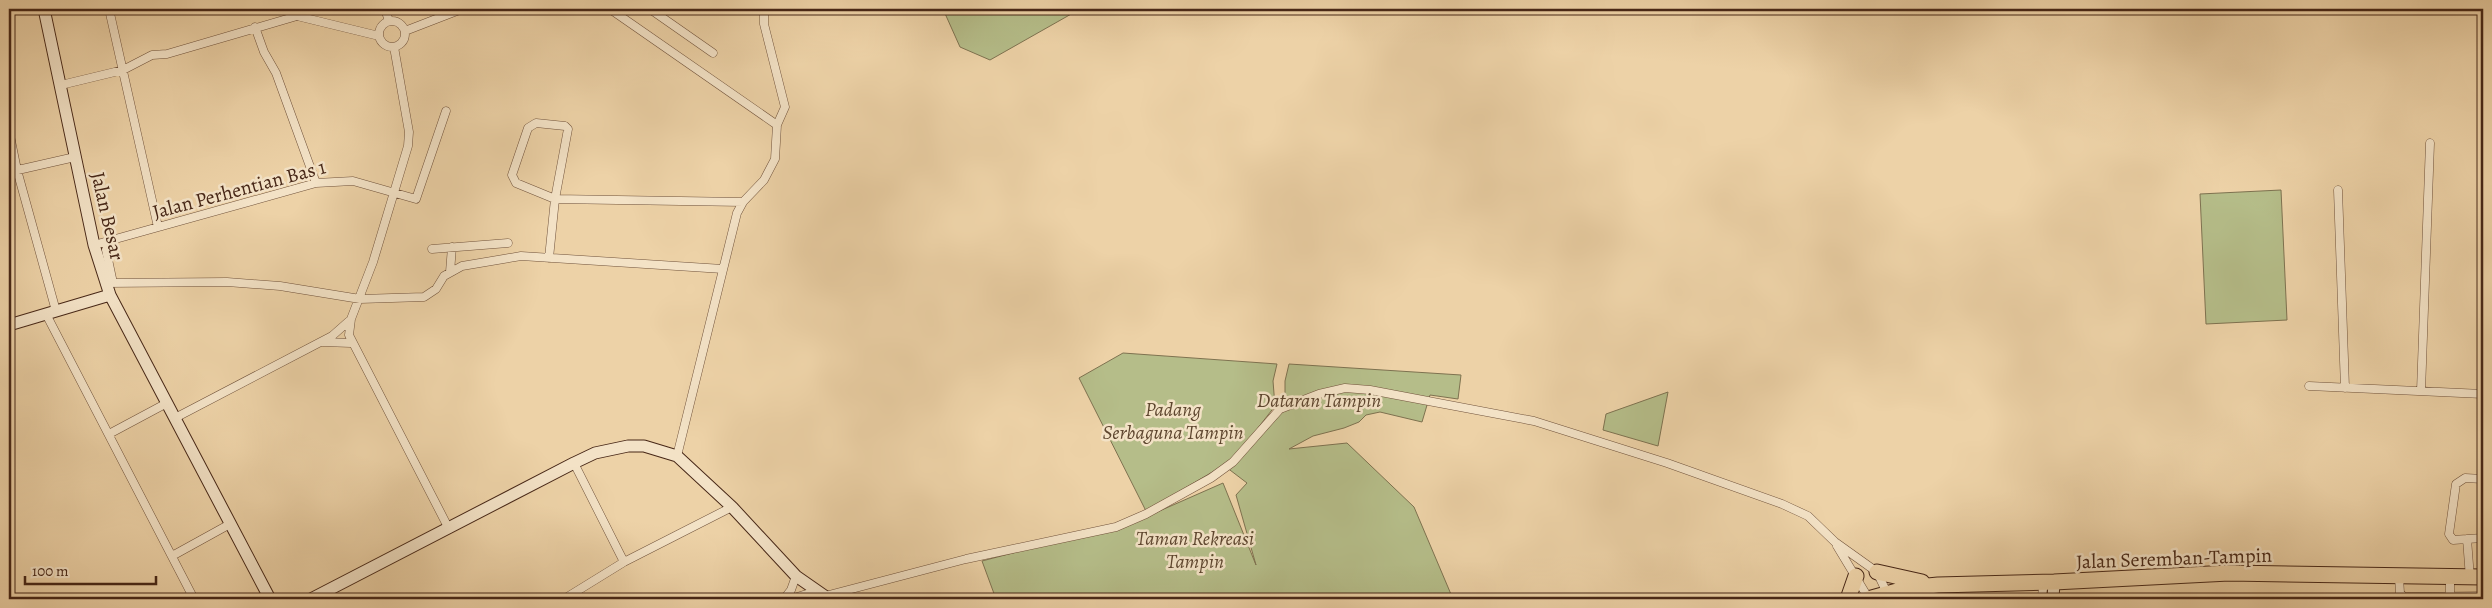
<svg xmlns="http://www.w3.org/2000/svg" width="2492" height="608" font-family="Alegreya,serif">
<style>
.green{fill:#b5bd89;stroke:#7e7250}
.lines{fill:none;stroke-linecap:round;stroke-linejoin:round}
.street-casing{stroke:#70523b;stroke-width:9}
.secondary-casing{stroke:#472717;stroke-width:13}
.highway-casing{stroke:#472717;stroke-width:17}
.street{stroke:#f3e2c6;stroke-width:8}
.secondary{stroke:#f3e2c6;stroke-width:11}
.highway{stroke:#edd2a7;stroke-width:15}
.labels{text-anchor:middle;stroke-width:5;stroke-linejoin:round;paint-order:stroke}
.street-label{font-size:20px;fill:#472717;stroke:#f3e2c6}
.park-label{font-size:20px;font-style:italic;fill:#5d452e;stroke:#f3e2c6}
</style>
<rect width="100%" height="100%" fill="#edd2a7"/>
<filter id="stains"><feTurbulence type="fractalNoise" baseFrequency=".004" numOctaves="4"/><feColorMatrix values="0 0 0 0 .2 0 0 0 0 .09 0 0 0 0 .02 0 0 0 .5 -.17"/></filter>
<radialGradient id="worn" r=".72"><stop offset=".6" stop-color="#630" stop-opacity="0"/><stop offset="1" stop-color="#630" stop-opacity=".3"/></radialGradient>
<path class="green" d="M943,9H1075L1073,13L990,60L960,47Z
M2281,190L2287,320L2206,324L2200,194Z
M1123,353L1277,364L1273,381L1275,406L1247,442L1226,464L1146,511L1079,378Z
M1289,364L1461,375L1458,399L1430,395L1422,422L1380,412L1366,415L1359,422L1344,428L1313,436L1289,449L1347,443L1414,507L1453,599H1270L1267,593L1268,599H996L982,561L1139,520L1223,483L1256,565L1236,495L1247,483L1226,467L1285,409V381Z
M1668,392L1658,446L1603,430L1606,414Z"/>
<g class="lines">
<g class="street-casing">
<path id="street" d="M109,9L158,227
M385,9L389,21
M610,9L777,125
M650,9L713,53
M379 34a13 13 0 1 1 26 0a13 13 0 1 1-26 0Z
M255,27L264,52L276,73L316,183
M405,31L462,9
M394,47L409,132L408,146L373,262L351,319L349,335L449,529
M61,85L123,70L152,55L167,54L297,16L379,36
M9,131L17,170L56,311
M9,172L75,157
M2338,190L2345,388
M94,245L316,183L353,181L416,199L446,111
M432,249L508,243
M549,258L555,199L568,129L565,126L536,123L528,128L512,175L516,183L555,199L743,202
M450,272L452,247
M105,283L227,282L280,286L360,299L424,297L436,289L444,276L462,266L521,256L723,269
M113,283L106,250L113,239
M46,314L194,599
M323,342L351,343
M2309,386L2483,394
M2421,391L2430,143
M175,418L332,336L349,321
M109,434L167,403
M677,456L737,213L743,202L764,180L775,159L777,125L785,107L764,24V9
M574,463L624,562L732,507
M2467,539L2453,540L2449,534L2456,484L2465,478L2483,479
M1837,546L1869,599
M172,556L230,524
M2399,577L2400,593L2404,597L2483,596
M2450,578V599
M2470,578L2467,539L2483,538
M825,596L966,559L1116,527L1146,514L1211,478L1233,462L1280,409L1319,394L1345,388L1370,390L1534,421L1667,463L1782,504L1808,516L1835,542L1877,572L1887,593
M564,599L624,562
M784,599L791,590L796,576
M791,599L816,591
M2039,599L2042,595L2044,583"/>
</g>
<g class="secondary-casing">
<path id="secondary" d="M44,9L94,245L110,295L270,599
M9,325L110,295
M311,599L574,463L595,453L628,446H644L677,456L732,507L796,576L829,599
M2053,599L2054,582"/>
</g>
<g class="highway-casing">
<path id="highway" d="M1877,572L1922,582
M1848,599L1856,576
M1868,599L1908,588L1938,585L2054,582L2229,573L2483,577"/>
</g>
<use href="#street" class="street"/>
<use href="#secondary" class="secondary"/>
<use href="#highway" class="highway"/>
</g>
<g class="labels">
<g class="street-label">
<text transform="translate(239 189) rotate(-15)" y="7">Jalan Perhentian Bas 1</text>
<text transform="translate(108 216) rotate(77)" y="7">Jalan Besar</text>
<text transform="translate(2174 558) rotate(-2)" y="7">Jalan Seremban-Tampin</text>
</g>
<g class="park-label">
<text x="1319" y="407">Dataran Tampin</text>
<text x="1173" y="416">Padang<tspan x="1173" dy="23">Serbaguna Tampin</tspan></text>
<text x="1195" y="545">Taman Rekreasi<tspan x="1195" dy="23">Tampin</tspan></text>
</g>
</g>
<rect width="2492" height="608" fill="none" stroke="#edd2a7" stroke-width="30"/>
<rect x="10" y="10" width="2472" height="588" fill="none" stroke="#472717" stroke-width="2.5"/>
<rect x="15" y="15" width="2462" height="578" fill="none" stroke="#472717"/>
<path d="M25 576v8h131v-8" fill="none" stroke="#472717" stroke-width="2.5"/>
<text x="32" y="576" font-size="15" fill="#472717" stroke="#f3e2c6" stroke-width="4" paint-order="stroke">100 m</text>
<rect width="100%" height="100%" filter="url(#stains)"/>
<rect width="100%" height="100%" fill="url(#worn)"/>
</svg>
